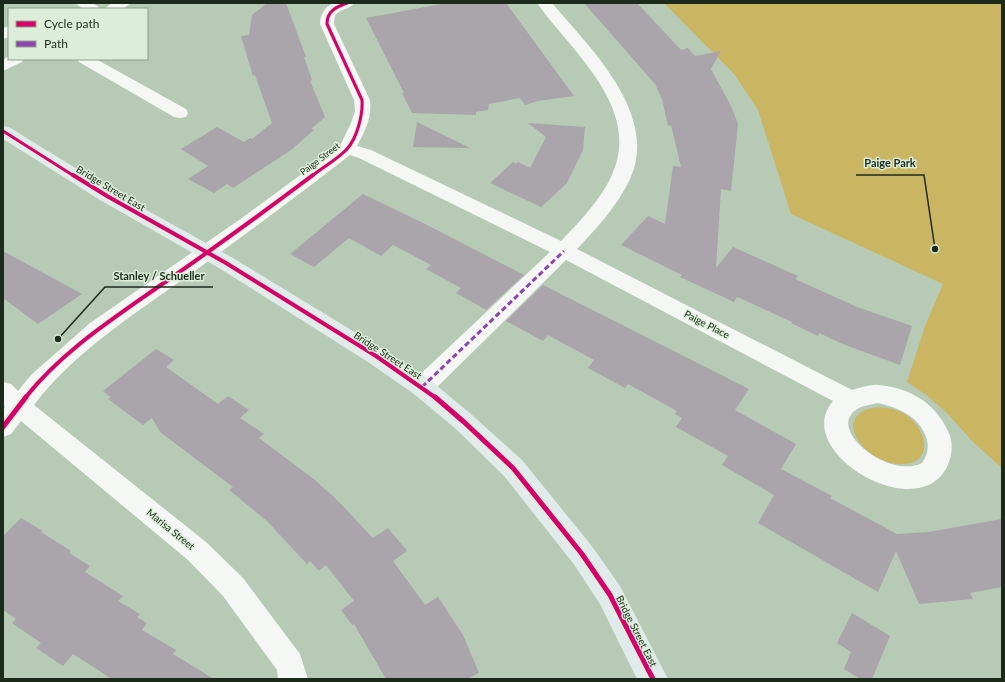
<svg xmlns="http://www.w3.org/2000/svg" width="1005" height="682" font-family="Lato,sans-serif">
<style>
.green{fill:#cab562}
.building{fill:#aaa4ab}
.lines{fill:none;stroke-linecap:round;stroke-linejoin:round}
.minor{fill:#f4f7f4;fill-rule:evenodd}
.major{fill:#e1ebe9;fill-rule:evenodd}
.quiet{stroke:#8e44ad;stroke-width:3;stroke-dasharray:5.5 3;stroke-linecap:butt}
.cycleway-far2-casing{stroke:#dceeda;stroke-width:5}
.cycleway-far1-casing{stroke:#dceeda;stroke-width:6}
.cycleway-casing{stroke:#dceeda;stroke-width:8}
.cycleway-far2{stroke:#d6006c;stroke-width:3}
.cycleway-far1{stroke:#d6006c;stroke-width:4}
.cycleway{stroke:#d6006c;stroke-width:5}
.labels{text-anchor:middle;stroke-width:3;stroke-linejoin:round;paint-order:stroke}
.far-street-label{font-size:9px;fill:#1c2a1b;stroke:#dceeda}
.street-label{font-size:10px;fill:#1c2a1b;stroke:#dceeda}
.leader{fill:none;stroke:#1c2a1b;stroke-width:1.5}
.callout-dot{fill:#1c2a1b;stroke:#dceeda;stroke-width:1.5}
.callout-label{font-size:11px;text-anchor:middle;font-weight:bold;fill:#1c2a1b;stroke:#dceeda;stroke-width:3;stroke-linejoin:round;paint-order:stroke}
</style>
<rect width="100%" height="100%" fill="#b7cab5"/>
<path class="green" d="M664,3H1002V468L972,441L946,412L926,395L907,382L925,326L943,284L791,214L758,110L735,75Z
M879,407C890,408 901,410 910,418C927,432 933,463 903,464C864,466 827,412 879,407Z"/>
<path class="building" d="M267,3H286L306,57H304L312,80L310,81L325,117L311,129L314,130L291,150L233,188L227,184L214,193L188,179L208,166L181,149L217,127L244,142L250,138L252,139L272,123L255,75L253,76L241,36L249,35L252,15Z
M447,3H506L574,96L538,101L525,105L520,98L489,104L488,110L476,112V115L412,113L402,93H404L366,18Z
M584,3H637L681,50L688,48L695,56L721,51L711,69L732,108L738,124L731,191L721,189L716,268L733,247L798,276L795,279L857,307L912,326L900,365L845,345L819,333L818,336L791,323L792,322L744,300L737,297L734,302L680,277L682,275L621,245L648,216L665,224L673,166L681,167L671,125L668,126L662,99L655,84Z
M417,122L470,148L413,147Z
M528,123L585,127L583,150L567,183L541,207L490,183L513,162L516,164L518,162L530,168L546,137Z
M363,194L425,224L524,275L486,310L456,293L461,288L426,269L431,265L393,245L381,256L349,238L314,267L290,254Z
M3,251L82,294L38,324L3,298Z
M543,285L749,389L735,410L796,444L781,469L832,496L830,498L897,534L928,532L1002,519V587L970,593L973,599L919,604L896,551L878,592L758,523L774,495L722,465L728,456L676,427L682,418L675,414L677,411L628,384L625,388L588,368L594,360L548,335L543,341L506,321Z
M156,349L174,360L166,367L218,404L228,396L249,410L240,418L264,434L259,438L315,480L337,500L373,538L388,528L407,551L393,561L425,605L438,597L463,635L479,673L467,679H386L354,624L352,625L341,610L354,601L326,565L319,571L310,561L307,564L267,521L229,490L233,487L160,432L152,418L143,425L108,399L111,397L103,391Z
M21,518L43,531L41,532L71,551L69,553L90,566L85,572L123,596L118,601L140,614L137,617L147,623L142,630L176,650L173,654L214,679H112L73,654L63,666L36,648L41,643L12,623L16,619L3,610V536Z
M852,613L890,636L872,679H860L844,669L851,652L837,643Z"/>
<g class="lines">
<path class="minor" d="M75,3H93L101,9H83Z
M112,3H131L123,9H104Z
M334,3H354C347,13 334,6 334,24L370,100C372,118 365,131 357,146L371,150L561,241C624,178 643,136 583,60C568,40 551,23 537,3H552C589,47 660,114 630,179C618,205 597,228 577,249L852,390C860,388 871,384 879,385C909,388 934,402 947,429C952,438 953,449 950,459C928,533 788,453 833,401L566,260L430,394L422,396L414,394L410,387L414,380L550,252L359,158L350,155C297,196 244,236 189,275C135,314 75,351 34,405L206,542L243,578L300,654L308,679H278L277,670L223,596L188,560L21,421L11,434L3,437V409L5,407L3,405V382L11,384L18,391L31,375L90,323L239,220L340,146L351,123L355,111L354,100L320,24C320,15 325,6 334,3ZM877,403C898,407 921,417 927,440C929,449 927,456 922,463C890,480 822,428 859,408C864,405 871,405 877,403Z
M9,26V37L3,39V28Z
M9,56V59H24L22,62L3,71V60Z
M77,59H96L186,109L188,113L186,117L180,118L174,117L79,62Z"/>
<path class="major" d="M3,126L9,127L114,192L233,258L384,350L430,380L472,415L522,460L591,545L620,586L668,679H637L600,604L573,563L504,476L456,429L414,394L368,362L219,268L100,200L3,139Z"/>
<path class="quiet" d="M422,387L564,251"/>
<g class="cycleway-far2-casing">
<path id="cycleway-far2" d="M3,131L74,176
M312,176C323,167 338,159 347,149C357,138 363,115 362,100L327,24C327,11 336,7 347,3"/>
</g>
<g class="cycleway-far1-casing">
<path id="cycleway-far1" d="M73,175L107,196L226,263L376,356L436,398
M25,398C64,349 117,316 168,280C217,246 265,211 313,175"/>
</g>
<g class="cycleway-casing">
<path id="cycleway" d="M435,397L464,422L513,468L582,554L610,595L653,679
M3,427L26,397"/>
</g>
<use href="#cycleway-far2" class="cycleway-far2"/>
<use href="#cycleway-far1" class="cycleway-far1"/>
<use href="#cycleway" class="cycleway"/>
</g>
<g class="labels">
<g class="far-street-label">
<text transform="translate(320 159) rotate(-37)" y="3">Paige Street</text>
</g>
<g class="street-label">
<text transform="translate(111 188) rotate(31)" y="4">Bridge Street East</text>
<text transform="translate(707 324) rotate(27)" y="4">Paige Place</text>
<text transform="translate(388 355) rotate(33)" y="4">Bridge Street East</text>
<text transform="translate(171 529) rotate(39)" y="4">Marisa Street</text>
<text transform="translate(637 631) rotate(63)" y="4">Bridge Street East</text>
</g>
</g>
<path class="leader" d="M935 249L924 175H856M58 339L105 287H213"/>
<g class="callout-dot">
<circle cx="935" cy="249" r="4"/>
<circle cx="58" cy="339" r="4"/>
</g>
<g class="callout-label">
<text x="890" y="167">Paige Park</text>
<text x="159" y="280">Stanley / Schueller</text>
</g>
<rect width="1005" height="682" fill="none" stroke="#1c2a1b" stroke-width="8"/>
<rect x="8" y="8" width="140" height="52" fill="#dceeda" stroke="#8fa08e"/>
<rect x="16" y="21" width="20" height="6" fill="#d6006c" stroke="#8fa08e"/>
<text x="44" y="28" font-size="12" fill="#1c2a1b">Cycle path</text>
<rect x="16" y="41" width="20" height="6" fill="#8e44ad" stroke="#8fa08e"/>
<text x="44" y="48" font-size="12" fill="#1c2a1b">Path</text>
</svg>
